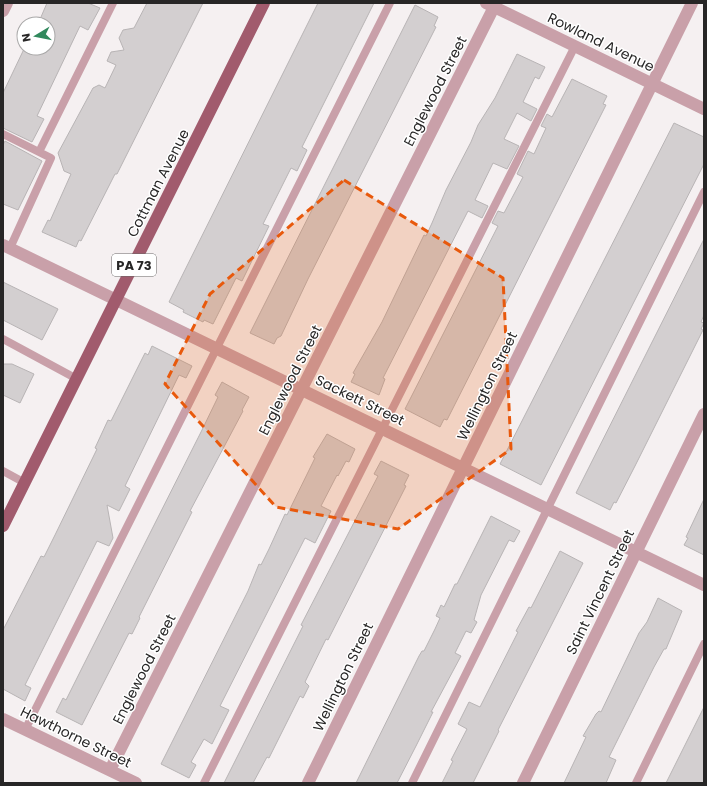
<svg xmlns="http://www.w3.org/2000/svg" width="707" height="786" font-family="Poppins,sans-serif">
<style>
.building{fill:#d3cfd0;stroke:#b8b4b5}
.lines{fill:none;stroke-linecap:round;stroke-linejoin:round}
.service{stroke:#c9a0a9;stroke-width:8}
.minor{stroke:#c9a0a9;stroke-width:12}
.tertiary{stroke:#c9a0a9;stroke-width:12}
.primary{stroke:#a15b6d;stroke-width:12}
.marked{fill:#e8590c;fill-opacity:0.2;stroke:#e8590c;stroke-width:3;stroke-dasharray:8 5;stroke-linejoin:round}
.labels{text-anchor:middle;stroke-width:3;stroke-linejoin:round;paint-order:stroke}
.shield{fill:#fff;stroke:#686767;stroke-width:1}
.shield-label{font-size:13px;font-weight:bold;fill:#272626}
.street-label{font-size:14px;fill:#272626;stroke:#fff}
</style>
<rect width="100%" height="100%" fill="#f5f0f1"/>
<path class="building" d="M47,3H88L100,8L88,30L80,26L37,116L44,119L32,142L3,128V93L24,49L48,48V24H38Z
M147,3H203L117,174H115L81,241L79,240L76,247L42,232L48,220L50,221L71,174L64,171L58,153L93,88L99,85L105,88L116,65L107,61L111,52L124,50L119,38L123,30L134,28Z
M318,3H374L302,147L307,150L297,171L291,168L263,224L269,226L242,281L236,278L213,324L204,320L203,322L183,312L184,310L169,302Z
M415,5L438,17L434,26L436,27L308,279L281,336L277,338L274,344L250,333Z
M517,54L545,67L539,79L535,77L523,102L537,109L531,121L517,113L504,139L519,146L507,169L493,163L475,200L488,206L482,218L468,211L383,378L385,379L379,395L351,382L355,374L353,373L382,322L424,235L426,236L432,223L446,190L471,142L478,125L495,98Z
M572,79L607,96L603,104L606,105L447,420L444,419L440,427L405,409L498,226L492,223L498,211L504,213L523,177L517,174L528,151L534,154L546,128L541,126L547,114L552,117Z
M674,123L704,137V164L541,485L500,464Z
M5,141L42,161L18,210L3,204V145Z
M704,239V315L701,322L704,323L701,329L703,330L635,466L616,503L614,502L610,510L576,493Z
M3,282L58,309L42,340L3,320Z
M152,346L192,366L186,378L179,375L125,486L130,489L119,511L107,505L113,538L109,546L97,541L25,685L31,688L25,701L3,689V630L41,556L44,557L55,535L97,449L95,448L108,420L111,421L145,353L148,355Z
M3,364H12L34,374L20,403L3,395Z
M222,382L249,397L242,410L243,411L190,511L192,512L139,617L140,618L132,634L129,633L82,725L56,712L63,698L66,700L83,666L202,430L218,397L215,395Z
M327,434L355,449L349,462L346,461L338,476L337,475L321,506L331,511L315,543L305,538L220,706L229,710L212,744L204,739L191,762L196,765L189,778L161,764L248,591L259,564L261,565L269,549L285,514L287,515L315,458L313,457Z
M381,461L409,475L404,485L406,486L328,640L326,639L305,682L309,686L303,698L300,696L269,758L267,757L253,783H224L303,626L301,625L378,476L374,474Z
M704,499V555L684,545L688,538L686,537Z
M491,516L520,531L514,542L509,540L481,595L474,620L477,622L471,633L466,631L455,653L461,656L431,712H433L416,746L397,783H356L419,656L422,651H424L435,629L440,618L436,616L441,605L444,607L455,584H457Z
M560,551L583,563L498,730L499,731L473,783H442L453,761L451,760L467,729L458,724L469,702L480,707L518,632L516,631L529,607L531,608Z
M658,598L682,611L666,649H664L654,667L609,757L616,760L606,783H564L586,737L583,736L596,714L599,711L601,712L639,633L647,622Z
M704,707V783H666Z"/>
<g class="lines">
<path class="service" d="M3,134L51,158L10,248
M39,152L113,3
M3,339L77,379
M3,471L25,483
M25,730L390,3
M204,783L575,46
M412,783L704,192
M636,783L704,644"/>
<path class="minor" d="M3,11L7,3
M3,245L704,585
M3,719L136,783
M110,770L496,3
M308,783L692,3
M523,783L704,414"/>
<path class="tertiary" d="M486,3L704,109"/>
<path class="primary" d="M3,526L264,3"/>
</g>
<path class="marked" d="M344,180L503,278L511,449L398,529L276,507L165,384L210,294Z"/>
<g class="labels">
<rect class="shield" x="112" y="254" width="44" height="22" rx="3"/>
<g class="shield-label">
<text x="134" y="270">PA 73</text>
</g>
<g class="street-label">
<text transform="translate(601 42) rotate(26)" y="5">Rowland Avenue</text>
<text transform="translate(435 91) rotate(-63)" y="5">Englewood Street</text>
<text transform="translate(158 183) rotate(-63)" y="5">Cottman Avenue</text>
<text transform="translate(290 380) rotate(-63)" y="5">Englewood Street</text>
<text transform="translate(487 386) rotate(-64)" y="5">Wellington Street</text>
<text transform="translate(360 400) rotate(26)" y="5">Sackett Street</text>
<text transform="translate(600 592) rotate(-64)" y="5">Saint Vincent Street</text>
<text transform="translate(144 669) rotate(-63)" y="5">Englewood Street</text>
<text transform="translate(343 677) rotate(-64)" y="5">Wellington Street</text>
<text transform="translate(76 737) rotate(26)" y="5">Hawthorne Street</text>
</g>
</g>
<rect width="707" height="786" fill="none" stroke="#272626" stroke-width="8"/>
<g transform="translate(36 36) rotate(260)"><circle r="19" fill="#ffffff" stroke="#a9a8a8"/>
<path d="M0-3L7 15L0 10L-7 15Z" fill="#31895d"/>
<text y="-6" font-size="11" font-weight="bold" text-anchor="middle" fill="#272626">N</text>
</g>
</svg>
